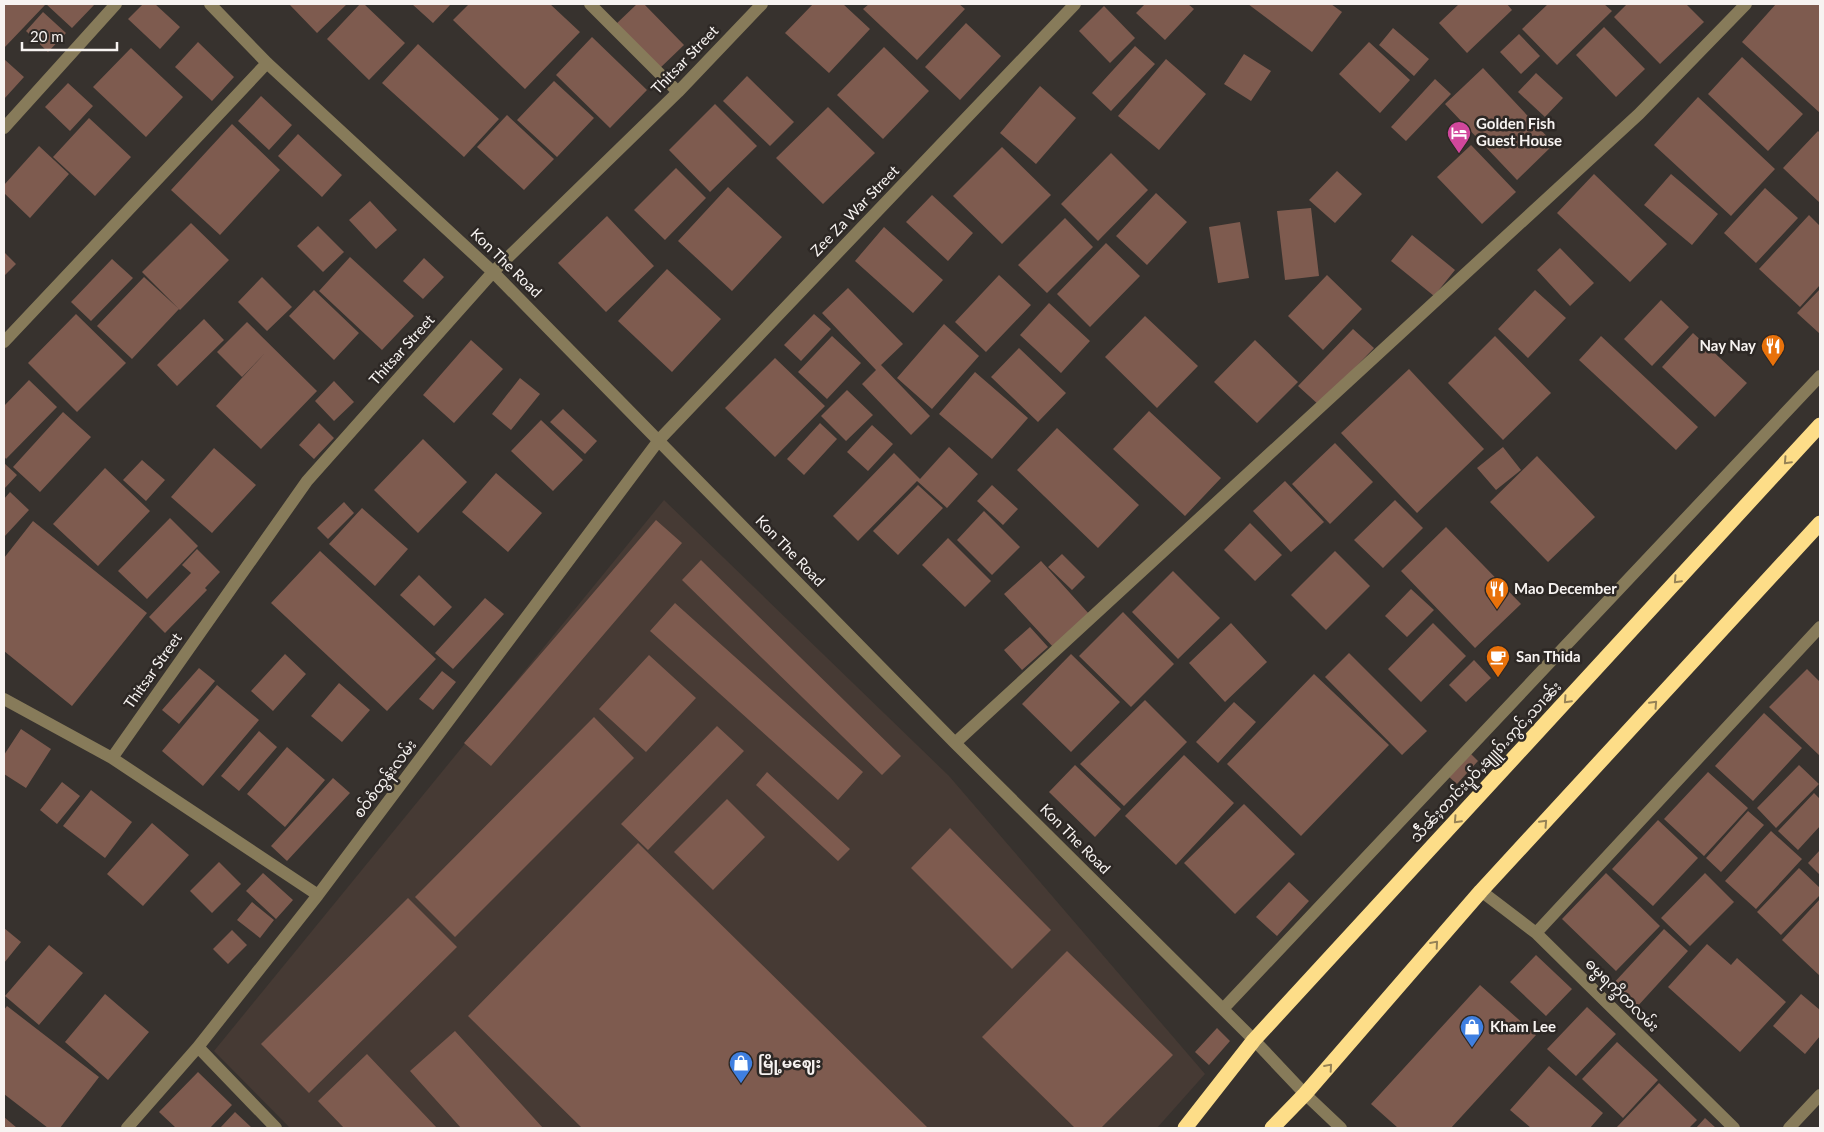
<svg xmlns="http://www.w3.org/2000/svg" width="1824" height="1132" font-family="Lato,'Noto Sans Myanmar',sans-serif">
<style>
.built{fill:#463a34}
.building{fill:#7e5b4f}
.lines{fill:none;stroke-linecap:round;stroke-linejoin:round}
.minor{stroke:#877b5a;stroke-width:12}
.highway{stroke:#fddd88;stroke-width:15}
.oneway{stroke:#958256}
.labels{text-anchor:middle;stroke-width:5;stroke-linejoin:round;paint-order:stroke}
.street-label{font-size:15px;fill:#f7f3f1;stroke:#2d2825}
.poi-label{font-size:15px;font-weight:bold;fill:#f7f3f1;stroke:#2d2825;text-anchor:start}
</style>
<rect width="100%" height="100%" fill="#37322e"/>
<path class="built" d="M664,500L949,776L1205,1074L1157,1128H290L214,1051Z"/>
<path class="building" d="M4,4L45,5L4,48Z
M46,4H95L72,28Z
M143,4H155L180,27L160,49L128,19Z
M289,4H347L317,33Z
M360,4H364L405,43L369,80L327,39Z
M412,4H451L433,23Z
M469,4H550L580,32L525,89L453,20Z
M637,4H644L684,45L659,69L615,25Z
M813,4H843L870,29L829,73L785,33Z
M869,4H959L965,9L917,60L863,9Z
M1145,4H1188L1194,9L1165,40L1136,13Z
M1248,4H1331L1342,12L1312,52Z
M1459,4H1507L1512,10L1467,53L1439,23Z
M1548,4H1604L1612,11L1557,65L1522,29Z
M1627,4H1686L1704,22L1660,64L1614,17Z
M1776,4H1820V113L1742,42Z
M1104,6L1135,38L1110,63L1079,31Z
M43,12L66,33L48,52L26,31Z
M966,23L1001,56L960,100L925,67Z
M1604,27L1645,69L1616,97L1576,55Z
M1393,28L1429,59L1414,76L1379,45Z
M1519,34L1540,56L1521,74L1500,52Z
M592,37L647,90L610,128L556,75Z
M198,42L234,77L212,101L175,67Z
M1369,42L1410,80L1380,113L1339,74Z
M418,44L499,119L464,157L382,83Z
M1135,46L1155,64L1111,111L1092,93Z
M884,47L929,91L883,139L837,95Z
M131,48L183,97L146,137L93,87Z
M1244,54L1271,71L1251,101L1224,84Z
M1742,57L1803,114L1768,151L1708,94Z
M4,59L24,77L4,99Z
M1166,59L1206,94L1159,150L1118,116Z
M1483,68L1554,144L1517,180L1445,104Z
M1536,73L1563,98L1545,117L1518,92Z
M747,76L794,122L770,146L723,101Z
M1435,79L1451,94L1406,141L1391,127Z
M554,81L594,118L557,157L517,120Z
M68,83L93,106L70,131L45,107Z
M1040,86L1076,118L1036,164L1000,133Z
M261,96L292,125L269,150L238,121Z
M1698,97L1775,169L1731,216L1654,145Z
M715,104L757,146L710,192L669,150Z
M828,107L875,153L823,204L776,158Z
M507,115L554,159L524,190L477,147Z
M89,118L131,157L95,196L53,157Z
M232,124L280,170L220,235L171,190Z
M1818,131L1820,133V203L1783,168Z
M298,134L342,175L322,197L278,156Z
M1471,145L1516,192L1482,224L1437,177Z
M39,146L69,174L30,218L4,193V185Z
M1002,147L1051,195L1002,244L953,196Z
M1111,153L1148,190L1098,241L1061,204Z
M676,168L706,198L665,240L634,210Z
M1337,171L1362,194L1335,223L1309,200Z
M1594,174L1667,244L1630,282L1557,213Z
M1671,174L1718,214L1692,245L1644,205Z
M728,187L782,237L732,291L678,241Z
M1765,188L1798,218L1756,263L1724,233Z
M1156,193L1187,222L1147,265L1116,236Z
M932,195L973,233L948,261L906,222Z
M370,201L397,230L376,249L349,220Z
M1311,208L1319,276L1285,280L1277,211Z
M1809,215L1820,226V285L1800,307L1759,269Z
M607,216L654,266L606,312L558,263Z
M1065,218L1093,247L1047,293L1018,265Z
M1240,222L1249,278L1218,283L1209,227Z
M191,223L229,260L180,310L142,272Z
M318,226L344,252L323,272L297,246Z
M884,227L943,280L913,313L855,261Z
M1412,235L1455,270L1434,296L1391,261Z
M1106,243L1140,276L1090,327L1057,294Z
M1560,248L1594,283L1570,306L1537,270Z
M4,252L16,264L4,276Z
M350,257L414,316L382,350L319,291Z
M424,258L444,277L423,299L403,281Z
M112,259L133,278L91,321L71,302Z
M667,269L721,319L672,372L618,321Z
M999,275L1031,305L986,352L955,322Z
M1327,275L1362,309L1323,350L1288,316Z
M144,277L179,309L132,359L97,326Z
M262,277L292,307L267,331L238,302Z
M848,288L903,344L881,365L930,416L911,435L862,384L876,370L822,313Z
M1820,289V331L1819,333L1797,313Z
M314,290L359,333L334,360L289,316Z
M1535,290L1566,318L1528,358L1498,329Z
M1661,300L1689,327L1652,366L1624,339Z
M1049,303L1090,341L1061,373L1020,335Z
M76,314L126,363L77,412L28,363Z
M814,314L831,329L801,361L784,345Z
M1145,316L1198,366L1157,408L1105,357Z
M204,319L224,340L177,386L157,365Z
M247,322L317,391L261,449L216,406L265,353L242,377L217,352Z
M944,324L979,356L932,409L897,378Z
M1353,329L1374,348L1319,405L1298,386Z
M1693,333L1747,383L1715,417L1662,367Z
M832,336L861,363L827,399L798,372Z
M1495,336L1551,393L1503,440L1448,383Z
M1601,336L1698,427L1676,450L1579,360Z
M471,340L503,369L454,423L423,395Z
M1255,340L1298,382L1257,423L1214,382Z
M1019,348L1066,393L1038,422L991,377Z
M775,358L825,406L775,457L725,408Z
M1409,369L1484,449L1417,513L1341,433Z
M975,372L1028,418L992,459L939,414Z
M520,378L540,394L511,430L492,414Z
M29,380L57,407L6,459L4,456V406Z
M334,381L354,402L334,421L315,401Z
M847,390L873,415L846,441L821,416Z
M563,409L597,441L585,454L550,422Z
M1149,411L1221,478L1185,516L1113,449Z
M63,412L91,437L40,492L13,467Z
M541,420L583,460L553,491L511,451Z
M319,423L334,438L314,459L299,445Z
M820,423L837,439L804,475L787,459Z
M872,425L893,444L868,471L847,452Z
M1057,428L1139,505L1098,548L1017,470Z
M423,439L467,482L418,533L374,490Z
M1335,443L1373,482L1330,524L1292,484Z
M949,447L978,474L947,508L917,481L858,541L833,516L894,453L920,479Z
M1503,447L1521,470L1496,490L1477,468Z
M214,448L256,485L212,533L171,497Z
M1537,456L1595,517L1548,562L1490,502Z
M142,460L165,480L146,501L123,480Z
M4,463L17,475L4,489Z
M105,468L150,511L98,566L53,524Z
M496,473L542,513L508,552L462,512Z
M1285,481L1324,522L1291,552L1253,511Z
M918,485L943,508L898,555L873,531Z
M992,485L1018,509L1003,525L977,501Z
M10,492L29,510L4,537V499Z
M1395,500L1423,528L1383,568L1354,540Z
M344,502L354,513L328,539L317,528Z
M362,508L408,549L375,586L329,544Z
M984,511L1020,547L992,575L957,540Z
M170,518L198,546L147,599L118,571Z
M656,520L682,543L491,766L464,743Z
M33,521L147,613L72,706L4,651V558Z
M1250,523L1282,555L1255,581L1224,550Z
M1446,527L1521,604L1475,648L1401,571Z
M948,538L991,581L965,607L922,565Z
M197,549L220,572L205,588L207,590L165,633L149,617L191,573L182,565Z
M320,551L436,659L387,711L271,603Z
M1335,551L1370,586L1326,630L1291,595Z
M1062,554L1085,577L1072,590L1048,567Z
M701,560L901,756L882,775L682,580Z
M1041,561L1090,615L1054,648L1004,594Z
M1173,571L1220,618L1178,659L1132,612Z
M419,575L452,607L434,626L400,595Z
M1411,589L1434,610L1407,637L1385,616Z
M485,598L504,614L453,669L435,653Z
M675,603L863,772L838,800L650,631Z
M1123,612L1174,664L1131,707L1079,656Z
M1231,623L1267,662L1225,702L1189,663Z
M1433,623L1466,656L1421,702L1388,669Z
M1030,627L1048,647L1022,670L1004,650Z
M1349,653L1427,731L1402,755L1325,677Z
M285,654L306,674L273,711L251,691Z
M1071,654L1120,702L1071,752L1022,704Z
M649,655L696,698L646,752L599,709Z
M1474,660L1491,678L1466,702L1449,685Z
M199,668L215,681L179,724L162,710Z
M1807,669L1820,682V756L1769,707Z
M442,671L456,682L433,710L419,699Z
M1314,674L1389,745L1301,836L1227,764Z
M339,683L370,710L342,742L311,716Z
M217,685L259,720L203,786L162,751Z
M1145,700L1187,742L1124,806L1080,764Z
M1234,702L1256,722L1218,763L1196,742Z
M1764,713L1802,748L1753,801L1715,766Z
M594,717L634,758L455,937L415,897Z
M717,726L744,751L648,850L621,824Z
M21,729L51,749L26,788L4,774V755Z
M259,731L277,747L239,791L221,776Z
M287,747L325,780L285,827L247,794Z
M1470,753L1478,761L1457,784L1448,776Z
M1184,755L1234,803L1176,865L1125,816Z
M1075,765L1121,809L1095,837L1049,792Z
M1799,765L1819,784L1776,828L1757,808Z
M767,772L850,849L838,861L756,785Z
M1708,772L1748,808L1704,856L1664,819Z
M333,778L350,793L287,861L271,846Z
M62,782L80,796L57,824L40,810Z
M91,790L132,822L105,858L63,826Z
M1814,793L1820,799V826L1798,850L1778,831Z
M727,799L765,837L713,890L674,852Z
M1244,804L1295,854L1235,914L1184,863Z
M1748,811L1764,825L1721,872L1706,858Z
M1658,820L1698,858L1653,906L1612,869Z
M152,823L189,855L143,906L107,874Z
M950,828L1051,930L1012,969L911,868Z
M1771,831L1802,859L1756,909L1725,881Z
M638,843L928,1128H582L468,1016Z
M1820,850V875L1808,863Z
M219,862L241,884L212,913L190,891Z
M1799,868L1820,888V895L1781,935L1757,912Z
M263,873L293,900L276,919L246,891Z
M1606,873L1660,926L1616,971L1562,919Z
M1705,873L1734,902L1690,946L1661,918Z
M1289,882L1309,901L1277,936L1256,917Z
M408,898L457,947L309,1093L261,1044Z
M1820,899V976L1782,940Z
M252,902L274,920L260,938L237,920Z
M4,928L21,942L4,963Z
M1664,929L1688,951L1636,1008L1611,986Z
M232,930L247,945L228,964L213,949Z
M1707,944L1731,965L1737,958L1786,1002L1740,1052L1668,987Z
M49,945L83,973L39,1025L5,996Z
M1067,951L1173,1055L1101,1128H1075L982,1037Z
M1536,955L1572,989L1546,1016L1510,982Z
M1480,985L1536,1035L1451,1128H1398L1371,1104Z
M105,994L149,1032L108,1080L65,1042Z
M1801,994L1820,1010V1036L1805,1054L1773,1026Z
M7,1006L99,1077L60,1128H48L4,1094V1010Z
M1587,1007L1616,1034L1576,1076L1547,1049Z
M1217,1028L1230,1041L1209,1065L1195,1052Z
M455,1031L543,1128H461L410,1071Z
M1617,1042L1658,1080L1623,1118L1582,1079Z
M367,1054L437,1128H344L318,1101Z
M1549,1066L1603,1113L1590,1128H1531L1510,1110Z
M198,1072L232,1105L210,1128H176L159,1112Z
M1659,1083L1697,1120L1689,1128H1616Z
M235,1112L252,1128H220Z
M4,1117L17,1128H4Z
M1705,1118L1716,1128H1696Z"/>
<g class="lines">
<path class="minor" d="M210,4L267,63L493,272L955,743L1254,1040L1305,1094L1341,1128
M590,4L678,92
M4,128L116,4
M4,342L267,63
M4,699L112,758L318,895
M955,743L1639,114L1746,4
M112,758L307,481L493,272L678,92L762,4
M1481,891L1536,933L1734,1128
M1536,933L1820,627
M1223,1009L1820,376
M198,1047L276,1128
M127,1128L198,1047L318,895L659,440L1075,4
M1789,1128L1820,1095"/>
<path class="highway" d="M1185,1128L1254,1040L1820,425
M1272,1128L1305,1094L1481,891L1820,523"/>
</g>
<defs><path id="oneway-chevron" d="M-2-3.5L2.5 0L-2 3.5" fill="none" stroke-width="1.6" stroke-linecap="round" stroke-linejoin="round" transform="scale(1.25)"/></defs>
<g class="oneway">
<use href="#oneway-chevron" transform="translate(1787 461) rotate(133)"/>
<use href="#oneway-chevron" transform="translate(1677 580) rotate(133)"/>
<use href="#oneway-chevron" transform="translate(1567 700) rotate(133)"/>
<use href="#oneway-chevron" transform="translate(1654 704) rotate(-47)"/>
<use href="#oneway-chevron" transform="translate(1457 820) rotate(133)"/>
<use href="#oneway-chevron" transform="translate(1544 823) rotate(-47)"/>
<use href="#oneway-chevron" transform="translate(1435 944) rotate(-49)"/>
<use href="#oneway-chevron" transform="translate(1329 1067) rotate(-49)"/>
</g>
<defs>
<g id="hotel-pin" transform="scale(1.25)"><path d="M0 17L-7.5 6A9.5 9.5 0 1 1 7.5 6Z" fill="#d1479c" stroke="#2d2825"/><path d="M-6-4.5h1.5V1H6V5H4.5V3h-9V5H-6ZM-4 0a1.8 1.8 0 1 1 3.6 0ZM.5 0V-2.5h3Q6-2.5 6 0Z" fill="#fff"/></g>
<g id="restaurant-pin" transform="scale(1.25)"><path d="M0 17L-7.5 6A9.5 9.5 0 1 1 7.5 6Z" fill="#e8710a" stroke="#2d2825"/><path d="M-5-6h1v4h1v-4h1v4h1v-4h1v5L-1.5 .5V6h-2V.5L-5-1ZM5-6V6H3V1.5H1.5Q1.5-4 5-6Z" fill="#fff"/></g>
<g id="cafe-pin" transform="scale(1.25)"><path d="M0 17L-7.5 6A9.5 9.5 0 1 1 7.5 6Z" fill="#e8710a" stroke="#2d2825"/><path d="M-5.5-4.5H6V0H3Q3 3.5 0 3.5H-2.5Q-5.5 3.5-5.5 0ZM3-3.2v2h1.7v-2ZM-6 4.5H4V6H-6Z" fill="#fff"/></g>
<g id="shop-pin" transform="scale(1.25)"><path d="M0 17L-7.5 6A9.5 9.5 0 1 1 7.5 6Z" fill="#3f7fe0" stroke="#2d2825"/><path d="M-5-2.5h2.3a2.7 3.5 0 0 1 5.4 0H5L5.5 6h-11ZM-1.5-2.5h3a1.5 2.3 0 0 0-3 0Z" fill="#fff"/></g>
</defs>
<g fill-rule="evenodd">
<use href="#hotel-pin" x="1459" y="133"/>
<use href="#restaurant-pin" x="1773" y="346"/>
<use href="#restaurant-pin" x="1497" y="589"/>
<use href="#cafe-pin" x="1498" y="657"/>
<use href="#shop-pin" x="1472" y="1027"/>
<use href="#shop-pin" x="741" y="1063"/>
</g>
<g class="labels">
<g class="street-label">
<text transform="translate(685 60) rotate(-46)" y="5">Thitsar Street</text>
<text transform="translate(855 211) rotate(-46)" y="5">Zee Za War Street</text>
<text transform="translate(506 263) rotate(44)" y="5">Kon The Road</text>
<text transform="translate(402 350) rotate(-48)" y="5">Thitsar Street</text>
<text transform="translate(790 551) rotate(46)" y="5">Kon The Road</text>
<text transform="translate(153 671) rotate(-55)" y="5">Thitsar Street</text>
<text transform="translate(1486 762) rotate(-47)" y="5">သဵႅၼ်ႈတၢင်းပူဝ်ႇၶျူၵ်ႉဢွင်ႇသၢၼ်း</text>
<text transform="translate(385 779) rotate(-53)" y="5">စဝ်စံထွန်းလမ်း</text>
<text transform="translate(1075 839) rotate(45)" y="5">Kon The Road</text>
<text transform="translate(1622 995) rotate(45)" y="5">ဓမ္မရက္ခိတလမ်း</text>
</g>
<g class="poi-label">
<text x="1476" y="129">Golden Fish<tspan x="1476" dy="17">Guest House</tspan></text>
<text x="1756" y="351" text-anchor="end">Nay Nay</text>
<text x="1514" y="594">Mao December</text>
<text x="1516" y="662">San Thida</text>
<text x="1490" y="1032">Kham Lee</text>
<text x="758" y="1068">မြို့မဈေး</text>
</g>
</g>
<rect width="1824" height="1132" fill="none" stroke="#f7f3f1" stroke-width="10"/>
<path d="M22 42v8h95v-8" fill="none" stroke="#f7f3f1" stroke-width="2.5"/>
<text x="30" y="42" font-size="15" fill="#f7f3f1" stroke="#2d2825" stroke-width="4" paint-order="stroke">20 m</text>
</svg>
